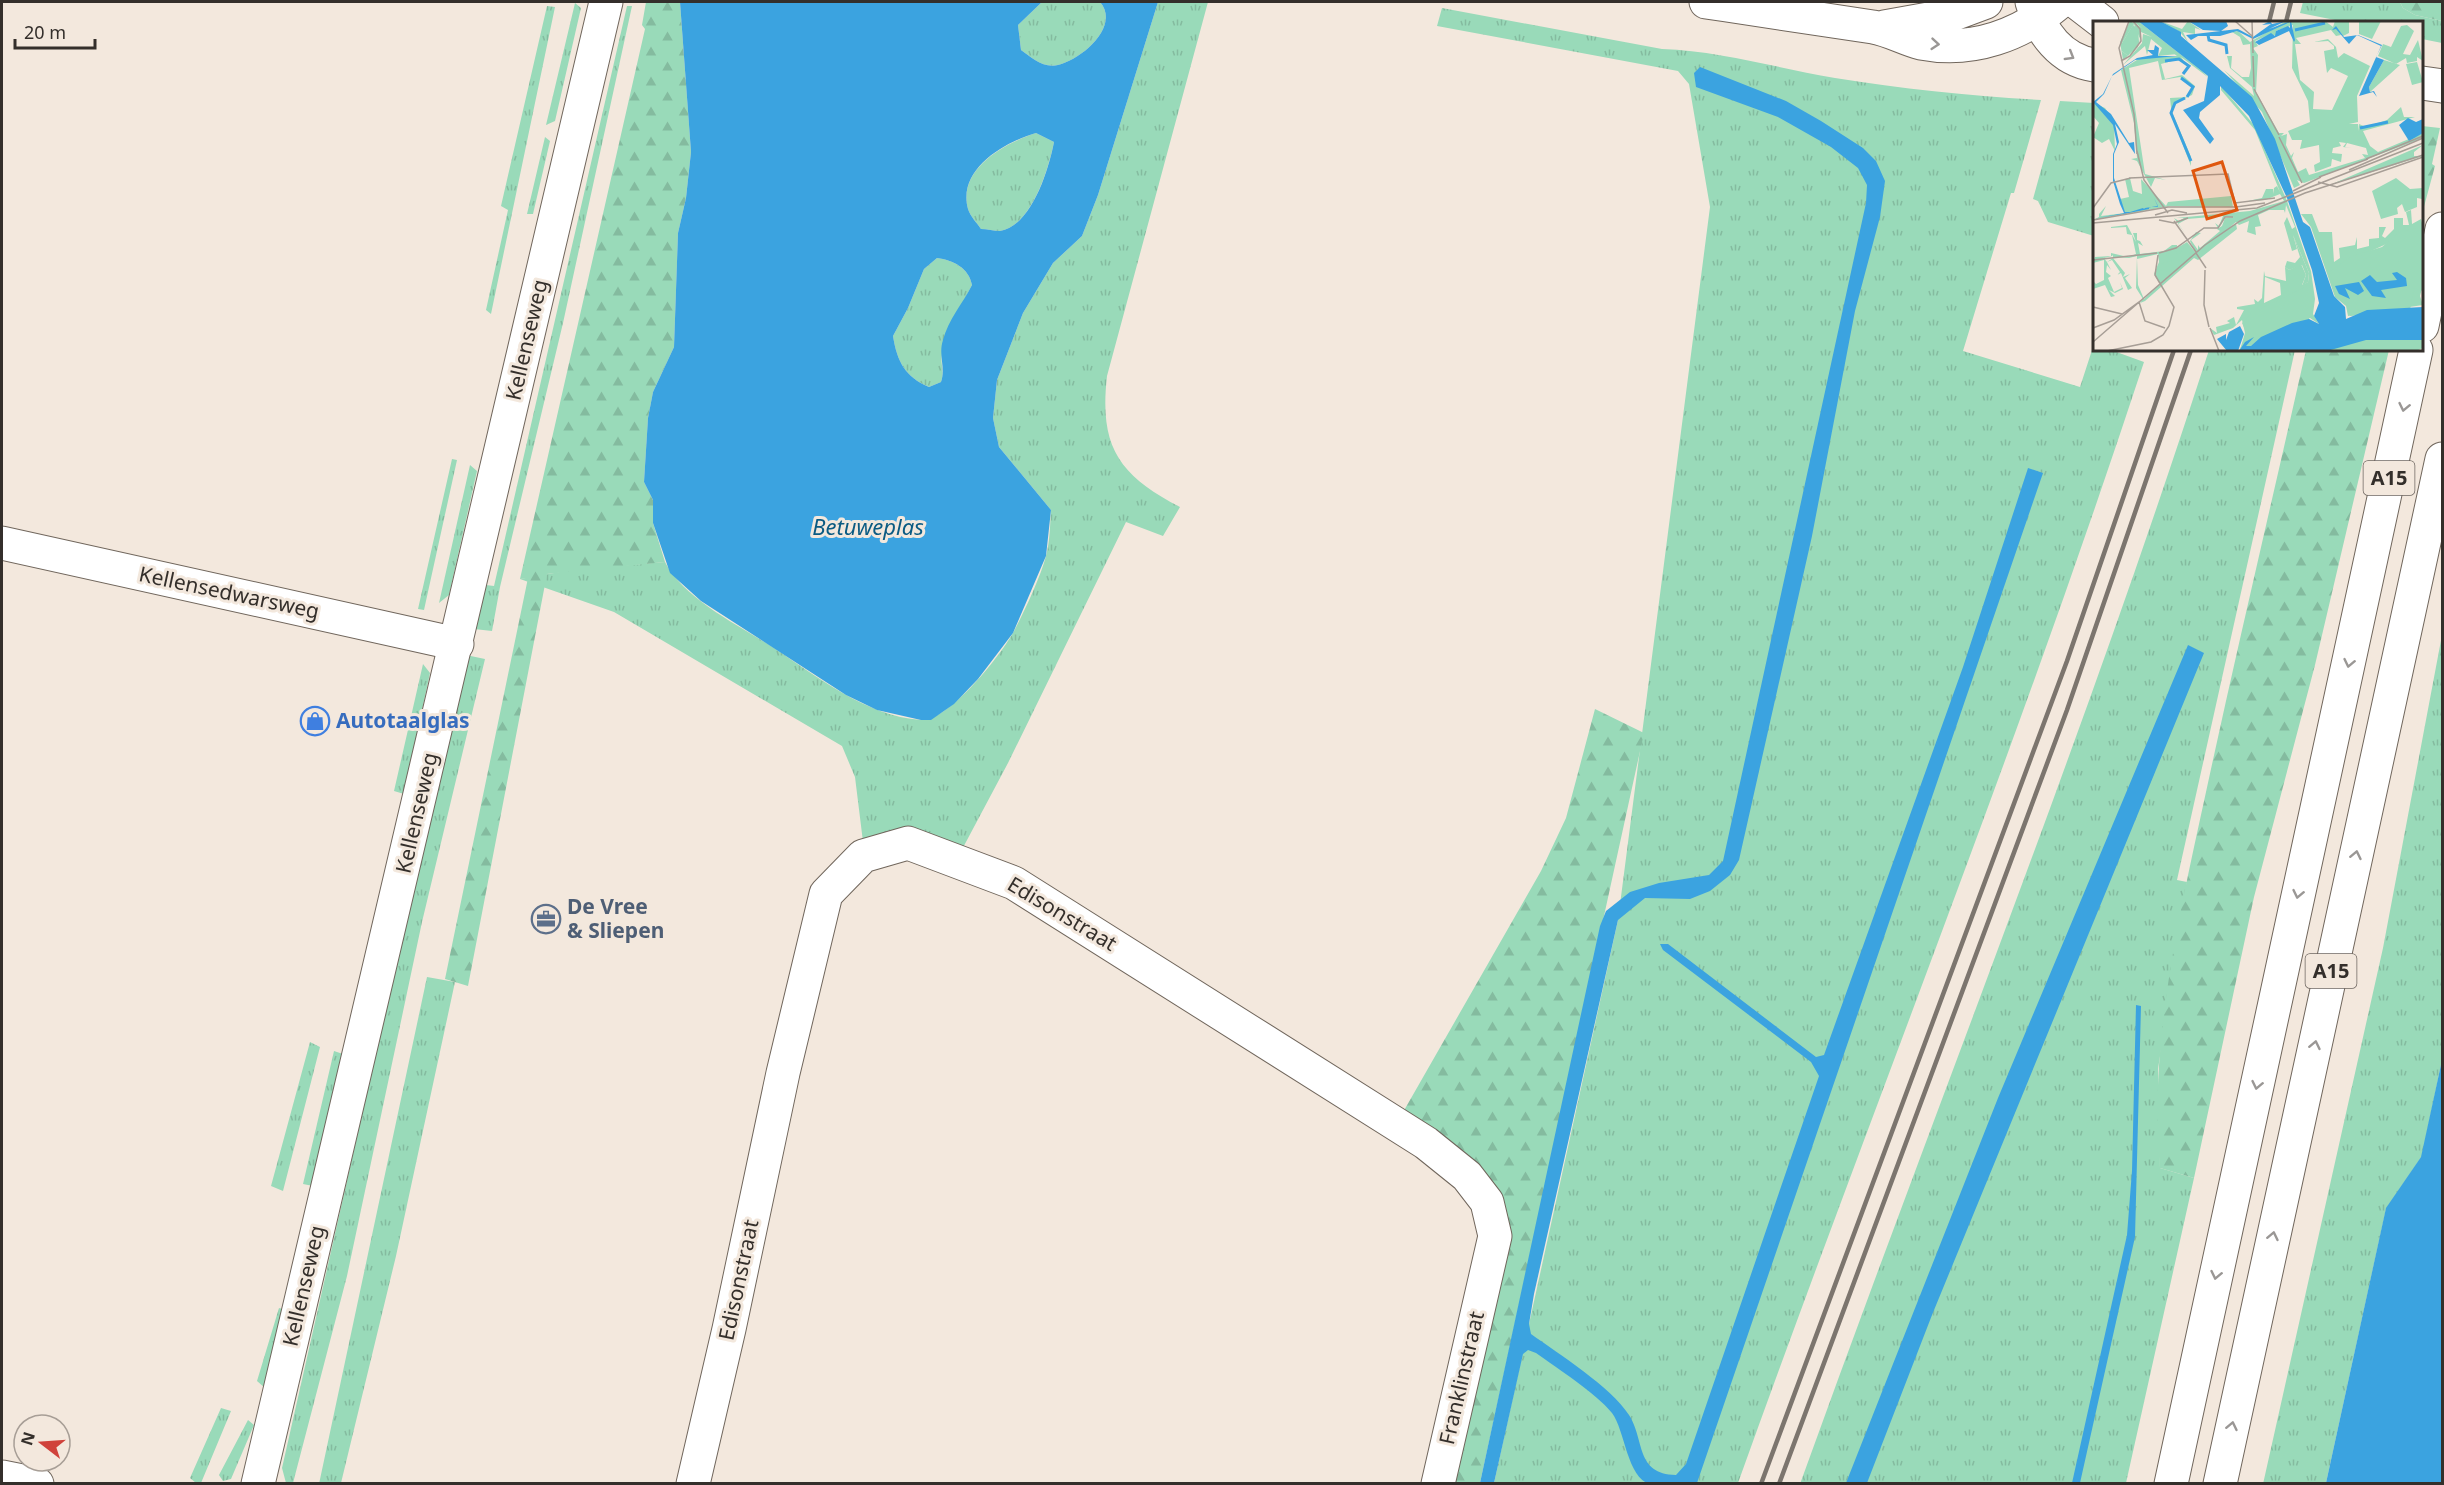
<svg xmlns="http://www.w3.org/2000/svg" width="2444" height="1485" font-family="'Noto Sans',sans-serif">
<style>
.grass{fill:url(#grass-tufts)}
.forest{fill:url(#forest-firs)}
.water{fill:#3ba3e0;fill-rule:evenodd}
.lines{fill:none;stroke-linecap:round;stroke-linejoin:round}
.minor-casing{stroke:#70665c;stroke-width:35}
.major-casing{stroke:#70665c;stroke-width:35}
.highway-casing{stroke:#70665c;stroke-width:35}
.minor{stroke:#fff;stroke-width:33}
.major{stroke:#fff;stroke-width:33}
.highway{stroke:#fff;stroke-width:33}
.rail{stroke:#7c756e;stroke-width:4.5}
.oneway{stroke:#9a9795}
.labels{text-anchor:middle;stroke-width:6;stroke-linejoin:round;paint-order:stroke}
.shield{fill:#f3e8dd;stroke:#6d6660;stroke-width:1.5}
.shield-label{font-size:20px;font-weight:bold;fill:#342f2b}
.street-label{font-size:21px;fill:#342f2b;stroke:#f3e8dd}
.shop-label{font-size:21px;font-weight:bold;fill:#366cbe;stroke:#f3e8dd;text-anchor:start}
.service-label{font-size:21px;font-weight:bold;fill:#4e5e75;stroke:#f3e8dd;text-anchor:start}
.water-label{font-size:22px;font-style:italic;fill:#0b5b83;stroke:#f3e8dd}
.inset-river{fill:none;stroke:#3ba3e0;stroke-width:3}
.inset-road{fill:none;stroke:#a79e96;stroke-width:1.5}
.view{fill:#df570e;fill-opacity:0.15;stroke:#df570e;stroke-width:3}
.inset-edge{fill:none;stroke:#342f2b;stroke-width:3}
</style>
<defs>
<pattern id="grass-tufts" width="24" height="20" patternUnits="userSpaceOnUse" patternTransform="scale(1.5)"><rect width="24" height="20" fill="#99dab9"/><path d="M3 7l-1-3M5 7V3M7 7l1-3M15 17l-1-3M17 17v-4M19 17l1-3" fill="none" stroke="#84bb9f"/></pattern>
<pattern id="forest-firs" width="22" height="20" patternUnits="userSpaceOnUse" patternTransform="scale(1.5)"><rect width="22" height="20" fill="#99dab9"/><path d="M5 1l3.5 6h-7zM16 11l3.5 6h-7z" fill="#84bb9f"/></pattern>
</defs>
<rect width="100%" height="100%" fill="#f3e8dd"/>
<path class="grass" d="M1042,2H1100C1121,26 1081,60 1058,65C1044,69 1031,57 1021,50L1018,25Z
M1158,2H1208L1107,376C1099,447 1119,475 1180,507L1163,536L1126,522L1008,763L958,857L864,850L855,777L842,746L614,612L520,579L571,570L665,562C683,598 738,625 771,646C817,676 865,716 921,720C948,722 1002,654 1014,631C1025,610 1040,578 1046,556C1050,541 1050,525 1051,510L999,447L993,418L997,380L1023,313L1053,263L1082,236L1098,195Z
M2303,2H2400L2403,8L2415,15L2442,21V43L2422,39V22H2345L2300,13Z
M575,3L581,8L555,121L546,125Z
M547,6L555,7L491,314L486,310L508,210L501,206Z
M627,6H632L563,323L500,587L492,631L474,629L486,585L494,586Z
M1442,8L1662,49C1720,51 1777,68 1835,78C1903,89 1972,96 2041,100L2014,193H2011L1963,351L2080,387L2094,344V350H2111L2144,362C2020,740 1872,1109 1738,1483H1494L1618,920L1710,207L1689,84L1678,71L1437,26Z
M2060,101L2094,103V236L2048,222L2038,201L2033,199Z
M1036,133L1054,142C1049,167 1032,226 1000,231C994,231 987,229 981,229C977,223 970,216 968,209C957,169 1005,143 1036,133Z
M545,137L550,141L533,214H527Z
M937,258C953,260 969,268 972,285C959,311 949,325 942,354C940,364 945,371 941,382L929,387C905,377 897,361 893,336L908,308L924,269Z
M2209,350H2295L2177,880L2187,882L2158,1069L2160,1168L2194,1178L2126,1483L1800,1484C1936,1106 2086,732 2209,350Z
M452,459L457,460L424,610L418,609Z
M470,465L477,471L449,595L439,603Z
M2442,635V1060L2422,1156L2386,1209L2326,1483L2263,1484L2383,948Z
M466,655L485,659L422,922L347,1276L293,1483H286L282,1468Z
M423,664L430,673L404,794L394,791Z
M427,977L455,982L396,1256L341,1483L319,1484Z
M310,1042L320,1047L283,1191L271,1186Z
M334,1051L343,1054L313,1186L303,1184Z
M279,1308L286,1310L265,1388L257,1381Z
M221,1408L231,1411L201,1483H196L190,1478Z
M248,1420L254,1425L231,1479L223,1481L219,1475Z"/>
<path class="forest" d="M646,2H680L691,152L686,198L678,233L674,347L653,392L648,418L644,482L653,500V523L665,562L547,574L468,986L445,979L528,578L520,579L645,29L642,25Z
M2400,2H2442V21L2415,15L2403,8Z
M2422,126L2440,128L2432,164L2435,166L2422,214Z
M2306,350H2389L2315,665L2254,897L2194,1178L2160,1168C2148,1046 2180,912 2206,792C2238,644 2273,497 2306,350Z
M1595,709L1644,733L1480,1483H1449L1504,1223L1402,1114L1541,871L1566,818Z"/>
<path class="water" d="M680,2H1042L1018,25L1021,50C1031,57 1044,69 1058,65C1081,60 1121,26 1100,2H1158L1098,195L1082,236L1053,263L1023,313L997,380L993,418L999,447L1051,510L1046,556L1013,633L978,679L954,704L931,720H921L877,710L846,695L701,601L670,573L653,523V500L644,482L648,418L653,392L674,347L678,233L686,198L691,152ZM1036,133L1054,142C1049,168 1032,226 1000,231C994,231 987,229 981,229C977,223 970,216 968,209C957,169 1005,142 1036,133ZM937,258C953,260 969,268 972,285C963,303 948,320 943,340C938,355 946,368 941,382L929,387C905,377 897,361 893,336L908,308L924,269Z
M1700,67L1786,101L1821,121L1863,148L1876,161L1885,181L1880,217L1855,311L1812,536L1739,860L1730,875L1710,891L1690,899L1645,898L1618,920L1534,1294L1529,1324L1531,1334C1559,1354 1611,1387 1629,1415C1645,1440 1635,1474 1676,1475L1686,1464L1819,1076L1811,1062L1663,950L1660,944H1668L1816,1057L1824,1055L1963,667L2028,468L2043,473L1697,1483C1682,1484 1664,1485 1650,1484C1627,1478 1625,1430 1612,1413C1596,1393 1558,1369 1536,1353L1528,1350L1523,1354L1494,1483H1480L1600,926L1606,911L1630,892L1659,883L1709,875L1723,861L1866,203L1867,185L1858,168L1831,147L1778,117L1696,87L1694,73Z
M2188,645L2204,653L1932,1315L1867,1483H1846L1998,1098Z
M2136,1005L2141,1006L2135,1237L2080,1483H2072L2127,1235L2132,1171Z
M2442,1060V1483H2326L2386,1208L2421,1157Z"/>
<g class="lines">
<g class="minor-casing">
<path id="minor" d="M2032,2C2041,33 2061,60 2094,65
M2076,2L2102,22
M2422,83L2442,86
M2,543L457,644
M2,1477L37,1484
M693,1484L729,1329L783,1073L826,894L863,856L908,843L1014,883L1426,1143L1467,1176L1487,1202L1495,1236L1438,1484"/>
</g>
<g class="major-casing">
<path id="major" d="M1706,2C1762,10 1818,19 1873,27C1890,30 1905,39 1921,43C1973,53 2021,35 2060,2
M1884,27L1951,15L1986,2
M258,1484L606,2"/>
</g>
<g class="highway-casing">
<path id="highway" d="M2422,326L2442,229
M2171,1484L2416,350
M2220,1484L2442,459"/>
</g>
<use href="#minor" class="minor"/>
<use href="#major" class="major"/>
<use href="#highway" class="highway"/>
<path class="rail" d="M2269,22L2274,2
M2286,22L2291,2
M1761,1484L2067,661L2174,350
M1779,1484L2067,710L2191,350"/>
</g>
<defs><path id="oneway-chevron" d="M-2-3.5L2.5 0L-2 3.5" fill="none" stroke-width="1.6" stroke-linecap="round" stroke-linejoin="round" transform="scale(1.5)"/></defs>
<g class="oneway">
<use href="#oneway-chevron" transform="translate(1935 44) rotate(5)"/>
<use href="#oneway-chevron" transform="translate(2070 56) rotate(31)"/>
<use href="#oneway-chevron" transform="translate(2404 407) rotate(102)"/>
<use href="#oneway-chevron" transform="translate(2349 663) rotate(102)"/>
<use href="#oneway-chevron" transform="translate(2356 855) rotate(-78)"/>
<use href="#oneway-chevron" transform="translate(2298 894) rotate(102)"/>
<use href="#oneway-chevron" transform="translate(2315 1045) rotate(-78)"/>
<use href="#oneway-chevron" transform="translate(2257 1085) rotate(102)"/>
<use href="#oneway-chevron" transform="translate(2273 1236) rotate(-78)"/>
<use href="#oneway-chevron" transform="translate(2216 1275) rotate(102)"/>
<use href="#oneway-chevron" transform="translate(2232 1426) rotate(-78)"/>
</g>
<defs>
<g id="shop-ring" transform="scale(1.5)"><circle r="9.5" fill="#f3e8dd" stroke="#3f7fe0" stroke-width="1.5"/><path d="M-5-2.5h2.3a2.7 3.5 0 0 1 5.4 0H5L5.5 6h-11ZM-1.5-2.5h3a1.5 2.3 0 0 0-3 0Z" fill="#3f7fe0"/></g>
<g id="office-ring" transform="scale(1.5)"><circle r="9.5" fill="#f3e8dd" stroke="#5c6f8a" stroke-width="1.5"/><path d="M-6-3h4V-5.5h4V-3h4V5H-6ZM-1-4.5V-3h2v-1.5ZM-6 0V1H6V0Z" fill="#5c6f8a"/></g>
</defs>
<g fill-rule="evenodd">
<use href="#shop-ring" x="315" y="721"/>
<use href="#office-ring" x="546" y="919"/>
</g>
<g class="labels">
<g class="shield">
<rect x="2363.5" y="461" width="51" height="34" rx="4.5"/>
<rect x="2305.5" y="954" width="51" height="34" rx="4.5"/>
</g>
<g class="shield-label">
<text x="2389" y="485">A15</text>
<text x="2331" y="978">A15</text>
</g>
<g class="street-label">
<text transform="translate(527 340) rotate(-77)" y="7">Kellenseweg</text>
<text transform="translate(229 593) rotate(12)" y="7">Kellensedwarsweg</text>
<text transform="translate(417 813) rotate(-77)" y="7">Kellenseweg</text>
<text transform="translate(1062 914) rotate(31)" y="7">Edisonstraat</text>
<text transform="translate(739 1280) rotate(-78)" y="7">Edisonstraat</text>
<text transform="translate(304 1286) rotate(-77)" y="7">Kellenseweg</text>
<text transform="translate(1462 1378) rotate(-77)" y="7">Franklinstraat</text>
</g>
<g class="shop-label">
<text x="336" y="728">Autotaalglas</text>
</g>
<g class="service-label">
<text x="567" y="914">De Vree<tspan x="567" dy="24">&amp; Sliepen</tspan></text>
</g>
<g class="water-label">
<text x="868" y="535">Betuweplas</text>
</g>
</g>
<g transform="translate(2093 21)">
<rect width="330" height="330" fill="#f3e8dd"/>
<path d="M40,0H45L110,51L116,57L88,36L93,43L86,38L68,43L72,58L89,54L102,65L99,74L83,82L79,91L98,136V145L79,96L77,77L95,76L100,66L87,56L69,59L65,40L36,47L52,153L73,159L62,157L58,166L44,140L38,138L44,137L41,102L28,49L47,37L84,35ZM67,0L89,8L95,0L108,9L102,7V13L90,11L95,21L87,11ZM193,0H232L240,6L242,0H256V12L250,15L245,8L248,14L243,15L238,9L203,17L208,23H202L207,59L221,71L220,88L239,89L255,55L238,47L234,52L231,30L241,28V25L235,20L221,21L235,18L243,26L245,37L251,32L277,45L264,75L265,101L256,103H265V110L266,103L273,106L294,99L308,86L311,96H322L270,110L277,125L285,131L330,112V117L211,162L204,159L207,164L201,167L169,91L131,49L161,75L159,66L137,47L134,35H139L138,47L149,56H156L158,47L157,23L150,24L147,16L139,11L145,10L157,21ZM200,4L199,47L215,80L217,101L195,110L199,119H209L207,128L226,124L227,141L221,144L222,151L238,145L239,138L248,141L249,133L239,132L240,127L248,125L246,121L253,122L250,126L259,127L252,126L254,122L273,127L275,134L269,133L272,137L216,154L213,147L205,151L199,137L201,131L198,135L193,124L194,113L188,115L191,112H186L163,71L165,34L160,27L165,25L162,20L178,13L183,15V10ZM288,0L279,18L266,13V1ZM40,4L45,8L46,21L35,35L29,30V22ZM314,4L321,10L310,33L317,34L325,19L330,40L324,36V40L314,42L313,37L303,43L285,35L290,23L298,26L308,5ZM291,39L307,44L277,71L276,66ZM324,41L330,61L319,64L313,43ZM128,65L161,104L194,180L218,250L222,278L220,293L226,303L217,297L196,302L153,325L161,317L152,321L147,329L152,312L149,299L140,307L121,314L117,307L124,312L123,306L137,302L134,300L141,296L143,304L151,289L144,288V286L162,283L161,278L165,281L169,277L171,250L172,255L193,260L192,246L196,249L208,243L213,254L209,264L215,261L216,252L200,214L204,228L199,230L191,202L194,196L199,208L202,206L193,184L192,192L191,189H176L165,194L168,205L162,206L163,214L154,211L156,200L146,204L143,201L137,206L143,203L144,208L105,239L101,237L52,280L47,282L50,278L43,267L44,235L36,237L20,236V234L19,235L11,237L10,236L14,241L20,237L32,252L30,256L37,253L32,257L39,267L35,269L28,252L24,254L27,251L19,239L14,241L18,249L14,244L13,251L18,255L15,257L21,271L29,267L27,261L30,268L22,272L16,269L22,275L18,276L12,264L0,268V260L3,263L11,259V239L0,242L2,236L18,235V232L35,236L43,233L39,214L34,213L33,206L18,207V206L34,204L43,221L40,212H44V219L47,220L50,225L45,222L47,233L71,230L79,224H84V227L94,221L103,232L97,220L103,211L108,212L98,219L105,229V224L107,227L127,210L124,208L129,205L132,197L141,196H132L128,204L125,207L122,202L126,205L130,195L94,198L85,203L92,212L81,197L86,200L91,197H83L157,190L191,180L187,173L172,179L155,180L169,177L173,168H180V173L181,167L184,165L187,171L162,109L128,69V76ZM65,233L66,241L61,253L67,263L51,278L45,264L44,238ZM172,256L187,262L188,274L171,282ZM1,82L12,87L21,100L22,130L16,118L9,122L0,116L6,102L0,95ZM330,124L321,131V135H330L237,164ZM37,157L40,170L49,173L48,158L73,185L75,181L138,175L140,186L77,185L0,199L6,196V193L13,185L8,195L32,192L27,178L36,176L32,158ZM303,157L317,168L330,167V185L329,178L324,177V186L312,191L309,183L304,187L305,193L288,198L279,170ZM318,189L319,203L328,198L330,206L276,231L271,266L278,277L330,263L327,275L330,284L255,295L253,285L242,276L218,206L208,193H219L226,211H239L241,241L247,237L246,227L262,224L264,216V228L276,225V218L286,217V206H293L289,215L292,217L301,208V197H310V193V204H316L313,191Z" fill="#99dab9" fill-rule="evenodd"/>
<path d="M37,0L55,10L84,33L65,35L69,27L58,18L54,34L52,25L30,44L49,22L50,13L59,16L48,11L45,26L30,39L27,21ZM41,3L47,18L35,35L29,30V22ZM200,214L216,252L215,261L209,265L213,254L209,244L196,249L192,246L194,240L202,242L207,236Z" fill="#99dab9" fill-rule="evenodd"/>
<path d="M330,205V270L321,267L317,289L257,295L254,280L244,273L236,251L259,235L289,226L305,212ZM94,223L101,232L73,259L69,249L65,251L66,243L79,240L72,234L82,229L85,234ZM216,264L221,279L216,298L222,305L166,330H146L154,313L149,302L159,292ZM330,310V327L323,330H215L239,322Z" fill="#99dab9"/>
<path d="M45,0H67L88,11V15L159,76L182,118L210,201L217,206L241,275L252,286L253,298L274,289L330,286V319H273L234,330H146L152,321L161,316L153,325H158L168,316L199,302L216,298L226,303L221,295L226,282L219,249L194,177L156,95L127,65V74L107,91L106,97L121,118L117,123L90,89L111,80L115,55ZM95,0H133L135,5L128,10L110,9ZM177,0L179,3L193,0L176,8L198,0L202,19L201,21L196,10L166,24L162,21L178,12L182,15L183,10L195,5L197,7V1L160,18L144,10L127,15H105L98,19L93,14L145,8L160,16L178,3L169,4ZM243,5L251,16L265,14L289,24L283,36L291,39L276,66L277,71L281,70L284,76L280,71L266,75L288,25L264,14L256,23L243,8L239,9ZM62,24L66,27L65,35H84L42,39L19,55L11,73L3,81L18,93L36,122L41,121L42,133L22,103L26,121L21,133V157L32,191H37L50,187L51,188L52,187L65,185L61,177L65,186H56V188L31,193L4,197L32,192H31L27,183L20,160V133L24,123L20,104L0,81L10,73L20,53L44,37L60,34L54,29H61ZM315,97L323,101L330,98V112L316,120L306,104ZM304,251L313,257L314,265L288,269L293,277L279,275L268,260L277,254L284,261L304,259L299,252ZM266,261L271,270L265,274L252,267L257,278L246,273L242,265ZM147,305L151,313L145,330H134L124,318L133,313V319L136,311Z" fill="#3ba3e0"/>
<path class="inset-river" d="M202,9L232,2M115,14L116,19L133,24L134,33M72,40L86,38L96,45L90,53M88,57L100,66L94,76M92,77L82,82L78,92L98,140M267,107L295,101"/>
<path class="inset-road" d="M36,0L26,27L41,93L44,133M142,0L159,15M159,0L160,32M160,35L161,66M28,40L37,35L48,20L47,8L40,0M161,68L186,114M186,116L209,162M44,130L51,159L75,192M273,138L330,115M256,149L330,117M226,156L275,138M36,157L135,153L142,182L182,177M225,161L244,166L330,136M200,170L228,156M0,187L18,162L38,157M62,194L79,189L94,192M0,199L75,186H143L172,182M66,199L81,202L95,197M81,200L103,231M0,202L164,187L330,122M66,232L83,227L111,207H125L132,196H140M103,232L113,247M0,239L64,232M112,249L111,284L116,306M0,286L29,293M0,307L21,299L46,281L52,300L72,307M117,307L126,330M0,321L112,224L147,200L212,172L330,134M14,330L58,321L70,314L76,305L81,286L62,254L65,234"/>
<path class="view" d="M129,141L144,189L114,198L100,150Z"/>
<rect width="330" height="330" class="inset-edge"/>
</g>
<rect width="2444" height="1485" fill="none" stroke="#342f2b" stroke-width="6"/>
<g transform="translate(42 1443) rotate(287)"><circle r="28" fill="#f3e8dd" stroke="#a79e96" stroke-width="1.5"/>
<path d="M0-4.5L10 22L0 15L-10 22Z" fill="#d0423b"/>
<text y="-9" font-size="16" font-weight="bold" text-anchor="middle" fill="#342f2b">N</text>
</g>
<path d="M15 39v9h80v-9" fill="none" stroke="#342f2b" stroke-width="3"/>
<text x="24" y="39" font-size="18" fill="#342f2b" stroke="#f3e8dd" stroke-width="4.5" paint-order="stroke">20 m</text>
</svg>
